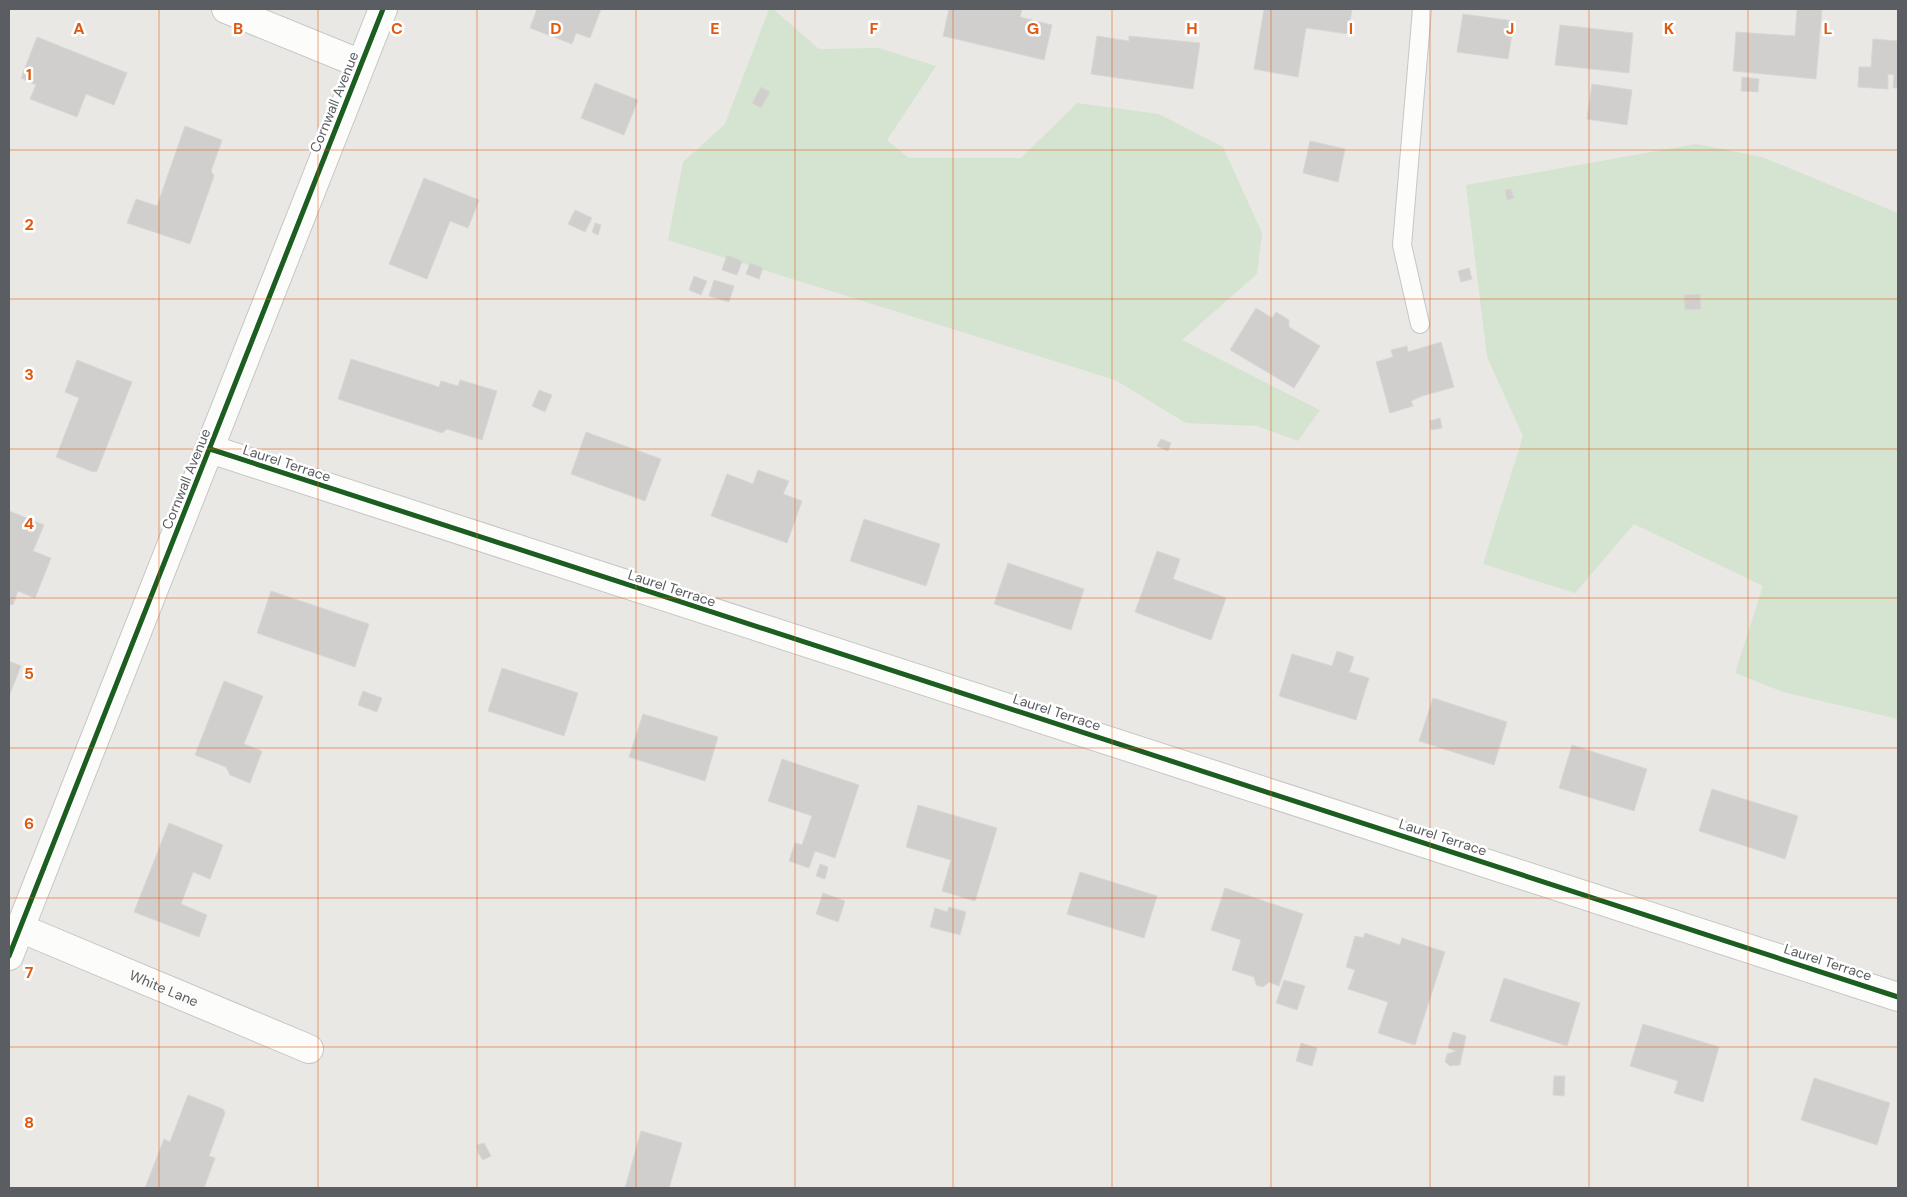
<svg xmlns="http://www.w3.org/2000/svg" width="1907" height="1197" font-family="'DM Sans',sans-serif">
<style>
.green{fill:#d4e4d0}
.building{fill:#d0cfcd;stroke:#d8d7d4}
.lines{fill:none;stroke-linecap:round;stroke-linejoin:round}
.service-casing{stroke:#c6c6c6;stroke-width:20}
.minor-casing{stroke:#c6c6c6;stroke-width:30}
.tertiary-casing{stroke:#c6c6c6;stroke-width:30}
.service{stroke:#fcfcfb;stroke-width:18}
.minor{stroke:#fcfcfb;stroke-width:28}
.tertiary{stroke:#fcfcfb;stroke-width:28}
.cycleway-casing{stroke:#fff;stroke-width:8}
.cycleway{stroke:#1b5e20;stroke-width:5}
.grid{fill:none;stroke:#e15910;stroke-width:1;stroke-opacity:0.55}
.labels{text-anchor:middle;stroke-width:5;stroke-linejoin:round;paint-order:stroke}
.street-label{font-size:14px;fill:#5a5d61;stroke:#fff}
.grid-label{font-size:16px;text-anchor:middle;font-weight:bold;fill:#e15910;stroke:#fff;stroke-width:5;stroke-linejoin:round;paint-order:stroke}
</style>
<rect width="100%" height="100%" fill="#e9e8e4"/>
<path class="green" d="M769,9H773L819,49L879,48L936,66L887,140L909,158H1021L1077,103L1159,114L1223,147L1262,233L1257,274L1182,340L1320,410L1298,441L1257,426L1186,423L1115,380L668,240L683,162L725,124Z
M1696,144L1762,157L1898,213V719L1783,692L1735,673L1763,586L1634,524L1575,593L1483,564L1523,436L1487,357L1466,185Z"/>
<path class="building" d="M537,9H601L590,38L576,33L572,44L530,28Z
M949,9H1022L1020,17L1052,25L1044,60L943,36Z
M1264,9H1352L1348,34L1306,28L1298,77L1254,69Z
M1797,9H1822L1816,79L1733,71L1736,32L1795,36Z
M1463,14L1514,21L1508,59L1457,52Z
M1560,25L1633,33L1629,73L1555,65Z
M1097,36L1129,41V36L1200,43L1193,89L1091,74Z
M37,37L127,73L114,105L86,94L77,117L30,99L36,85L21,78Z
M1873,39L1898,41V88H1893L1894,75L1888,74V89L1858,87L1859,67H1871Z
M1742,77L1759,79L1758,92L1741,91Z
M595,83L638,100L624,135L581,118Z
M1592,84L1632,90L1627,125L1587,119Z
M761,87L770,92L761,108L752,103Z
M185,126L222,140L211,171L214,176L190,244L127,223L136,199L157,206Z
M1310,141L1345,149L1338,182L1303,173Z
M424,178L479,200L468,228L450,221L427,279L389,264Z
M1511,189L1514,198L1507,200L1505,190Z
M575,210L592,218L585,232L568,224Z
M595,223L601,225L598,235L592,232Z
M727,255L742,261L737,275L722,270Z
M750,263L763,268L759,279L746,274Z
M1469,268L1472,279L1461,282L1458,271Z
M694,276L707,281L701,295L689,290Z
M714,280L734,286L729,302L709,296Z
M1700,294L1701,309L1685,310L1684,295Z
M1256,308L1272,318L1276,312L1289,320V327L1320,346L1294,388L1230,350Z
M1441,342L1454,387L1422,396L1411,401L1413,406L1390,413L1376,362L1393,357L1391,350L1407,346L1408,352Z
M351,359L439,387L441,381L458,386L460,380L497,391L482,440L447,429L442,433L338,399Z
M77,360L132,382L97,471L93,472L56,457L79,398L65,392Z
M539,390L552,395L545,412L532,406Z
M1440,418L1442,428L1431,430L1430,421Z
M586,432L661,459L645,501L571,474Z
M1161,439L1171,443L1168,451L1157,446Z
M758,470L789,481L783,494L802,501L787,543L711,516L727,474L753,484Z
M9,511L44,525L33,551L51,558L35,598L18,591L13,605L9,604Z
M864,519L940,544L926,586L850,561Z
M1157,551L1180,559L1173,579L1226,598L1211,640L1135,612Z
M1008,563L1084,589L1071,630L994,604Z
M271,591L369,624L355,667L257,633Z
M1337,651L1354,657L1349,672L1369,678L1356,720L1279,696L1292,654L1332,666Z
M9,661L21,666L9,696Z
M502,668L578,693L564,736L488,711Z
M224,681L263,696L244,744L262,751L250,783L230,775L226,767L195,755Z
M363,691L382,698L377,712L358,705Z
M1433,698L1507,722L1494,765L1419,741Z
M643,714L718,737L705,781L629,757Z
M1572,745L1647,769L1634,811L1559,788Z
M782,759L859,785L835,858L815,851L809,868L789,861L795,843L802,845L812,816L768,801Z
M1712,789L1798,816L1785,859L1699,831Z
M918,805L997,828L975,901L942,891L951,860L906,847Z
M169,823L223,845L210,879L193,872L181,904L207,915L199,937L134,912Z
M820,864L828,867L825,879L816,876Z
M1080,872L1157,896L1144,938L1067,914Z
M1225,888L1303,914L1279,986L1269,982L1263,987L1256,985L1254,977L1232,970L1241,940L1211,930Z
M823,893L845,901L838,922L816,914Z
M949,907L966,912L960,935L930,927L935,908L947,912Z
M1365,933L1400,945L1402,938L1445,952L1415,1045L1378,1033L1388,1002L1348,989L1355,970L1346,967L1355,936L1363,938Z
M1504,978L1580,1003L1567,1046L1490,1021Z
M1284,980L1305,986L1297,1010L1276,1003Z
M1643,1024L1719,1047L1703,1102L1674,1093L1678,1081L1630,1066Z
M1453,1032L1466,1036L1460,1065L1450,1066L1445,1062L1447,1054L1456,1051L1448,1048Z
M1301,1043L1317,1048L1312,1066L1296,1061Z
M1554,1076H1565L1564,1096L1553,1095Z
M1814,1078L1890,1103L1877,1145L1801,1120Z
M188,1095L223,1109L225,1113L209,1156L215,1158L204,1188H145L164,1139L170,1142Z
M641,1131L682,1143L669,1188H625Z
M484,1143L491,1156L483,1160L478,1153L477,1145Z"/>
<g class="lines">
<g class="service-casing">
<path id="service" d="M1420,324L1402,245L1422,9"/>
</g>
<g class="minor-casing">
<g id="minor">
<path d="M226,9L361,64"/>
<path d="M210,449L1898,997"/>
<path id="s1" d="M20,928L309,1049"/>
</g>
</g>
<g class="tertiary-casing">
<path id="tertiary" d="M9,956L383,9"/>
</g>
<use href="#service" class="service"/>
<use href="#minor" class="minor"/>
<use href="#tertiary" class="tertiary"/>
<g class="cycleway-casing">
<path id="cycleway" d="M210,449L1898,997
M9,956L383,9"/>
</g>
<use href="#cycleway" class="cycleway"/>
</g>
<path class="grid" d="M159,9V1188M318,9V1188M477,9V1188M636,9V1188M795,9V1188M953,9V1188M1112,9V1188M1271,9V1188M1430,9V1188M1589,9V1188M1748,9V1188M9,150H1898M9,299H1898M9,449H1898M9,598H1898M9,748H1898M9,898H1898M9,1047H1898"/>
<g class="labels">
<g class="street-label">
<text transform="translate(334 102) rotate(-68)" y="5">Cornwall Avenue</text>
<text transform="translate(287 463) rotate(18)" y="5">Laurel Terrace</text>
<text transform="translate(186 479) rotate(-68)" y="5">Cornwall Avenue</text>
<text transform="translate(672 588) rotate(18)" y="5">Laurel Terrace</text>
<text transform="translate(1057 712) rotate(18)" y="5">Laurel Terrace</text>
<text transform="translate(1443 837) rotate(18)" y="5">Laurel Terrace</text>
<text transform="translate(1828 962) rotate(18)" y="5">Laurel Terrace</text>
<text dy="5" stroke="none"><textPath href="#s1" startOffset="156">White Lane</textPath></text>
</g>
</g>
<g class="grid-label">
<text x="79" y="34">A</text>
<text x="238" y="34">B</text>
<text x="397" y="34">C</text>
<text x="556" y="34">D</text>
<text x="715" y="34">E</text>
<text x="874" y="34">F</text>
<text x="1033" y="34">G</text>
<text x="1192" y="34">H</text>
<text x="1351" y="34">I</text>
<text x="1510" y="34">J</text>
<text x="1669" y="34">K</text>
<text x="1828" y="34">L</text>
<text x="29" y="80">1</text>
<text x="29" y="230">2</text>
<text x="29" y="380">3</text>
<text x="29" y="529">4</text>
<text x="29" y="679">5</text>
<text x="29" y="829">6</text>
<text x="29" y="978">7</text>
<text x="29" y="1128">8</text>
</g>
<rect width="1907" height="1197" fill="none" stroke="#5a5d61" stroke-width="20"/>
</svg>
